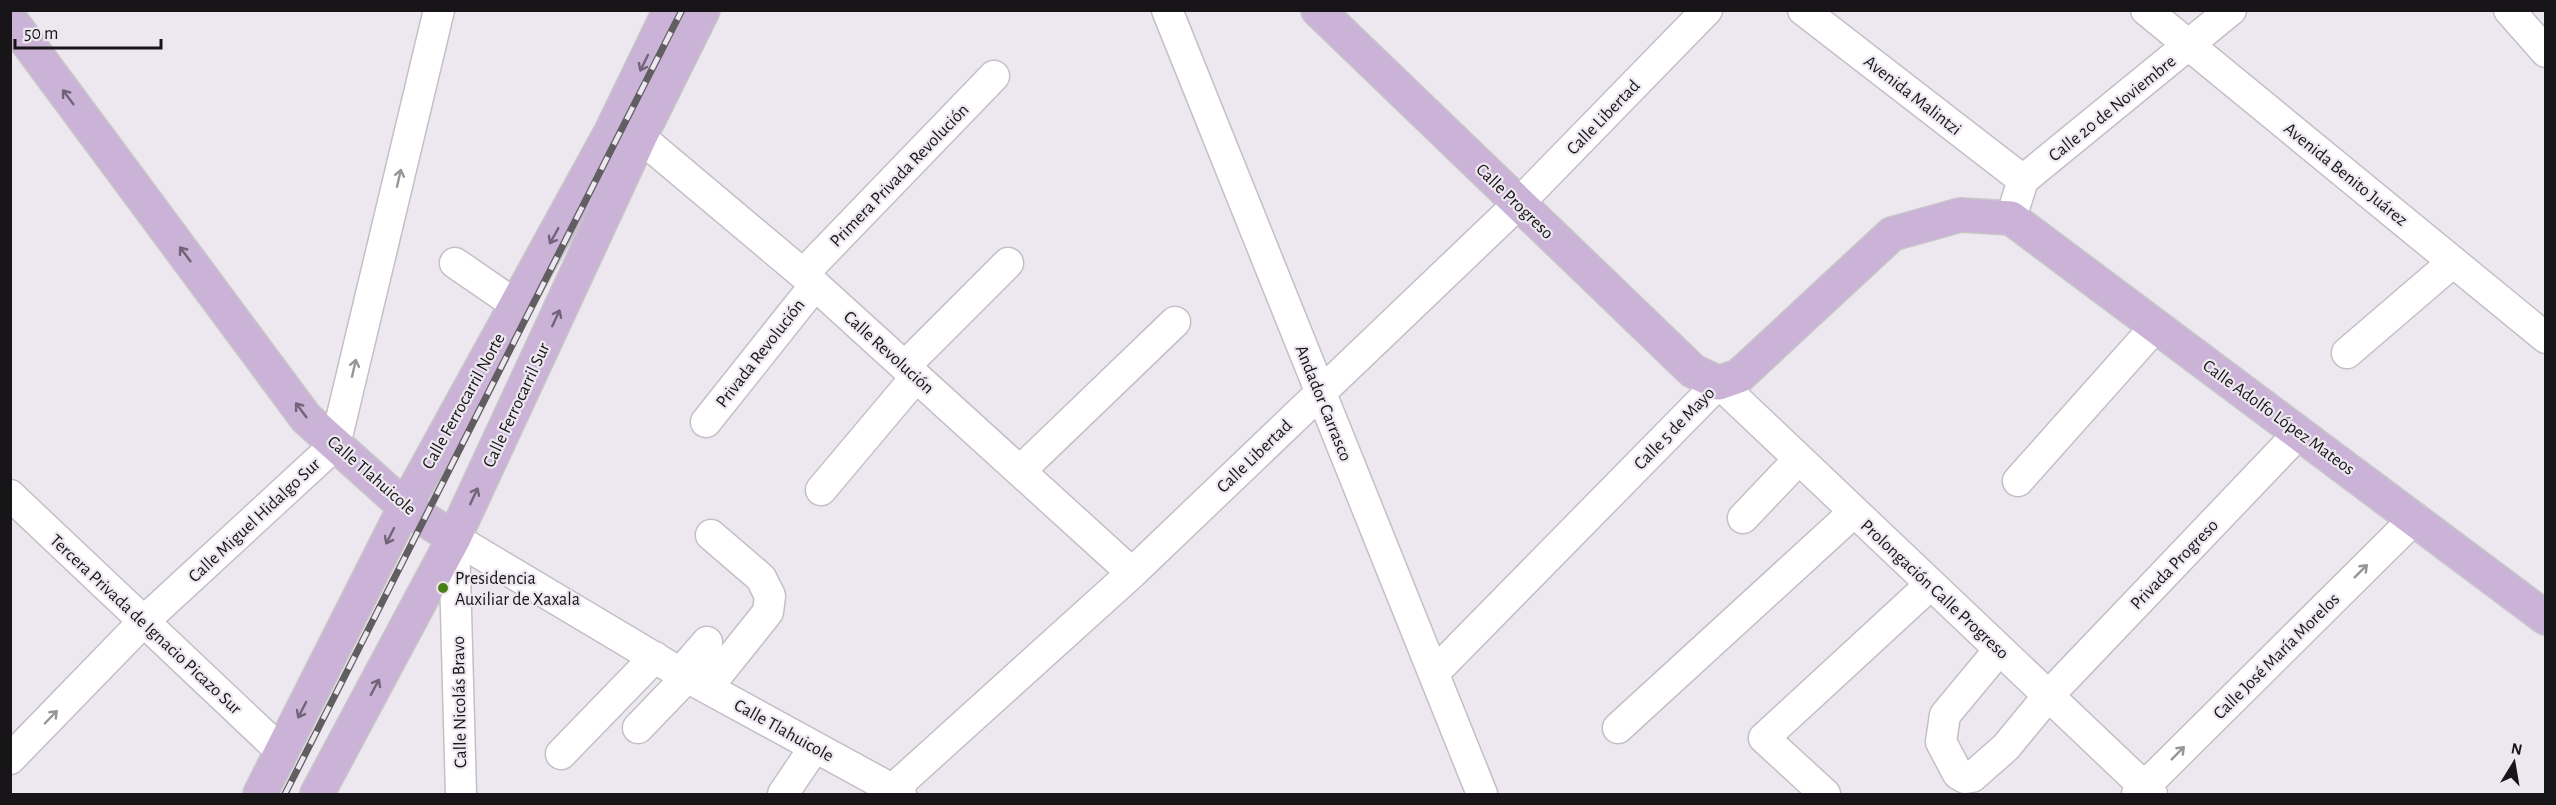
<svg xmlns="http://www.w3.org/2000/svg" width="2556" height="805" font-family="'Alegreya Sans',sans-serif">
<style>
.lines{fill:none;stroke-linecap:round;stroke-linejoin:round}
.minor-casing{stroke:#c4bfc7;stroke-width:33}
.major-casing{stroke:#c7c7c8;stroke-width:36}
.minor{stroke:#fff;stroke-width:30}
.major{stroke:#cbb2d7;stroke-width:33}
.rail-casing{stroke:#615e62;stroke-width:7}
.rail{stroke:#ede8f0;stroke-width:4.5;stroke-dasharray:14;stroke-linecap:butt}
.oneway{stroke:#716478}
.oneway2{stroke:#979697}
.poi-dot{fill:#497f14;stroke:#ede8f0;stroke-width:2}
.labels{text-anchor:middle;stroke-width:4.5;stroke-linejoin:round;paint-order:stroke}
.street-label{font-size:18px;fill:#171518;stroke:#ede8f0}
.poi-label{font-size:18px;fill:#171518;stroke:#ede8f0;text-anchor:start}
</style>
<rect width="100%" height="100%" fill="#ede8f0"/>
<g class="lines">
<g class="minor-casing">
<path id="minor" d="M1167,10L1482,794
M1803,10L2023,180
M2146,10L2546,338
M2509,10L2546,52
M640,137L803,274L1132,573
M2011,218L2023,180L2231,10
M455,263L516,305
M803,274L994,76
M2347,353L2453,262
M905,366L1008,263
M706,422L815,285
M1020,471L1175,322
M2018,481L2156,326
M821,490L916,377
M10,495L282,752
M1743,518L1798,460
M454,538L687,677L901,794
M454,538L461,794
M1999,650L1945,715L1941,742L1958,774L1965,778L1972,777L2006,747L2048,696L2299,433
M681,672L707,642
M1434,673L1719,383L2152,794
M708,687L768,612L770,596L761,578L711,535
M638,728L687,677
M1618,728L1854,512
M561,754L655,657
M10,759L143,622L335,445L439,10
M893,789L1132,573L1518,204L1707,10
M783,794L814,748
M1825,794L1764,738L1930,585
M2137,794L2415,518"/>
</g>
<g class="major-casing">
<path id="major" d="M1318,10L1693,371L1719,383L1739,376L1892,234L1960,215L2011,218L2546,618
M10,19L306,418L405,507L454,538
M260,794L405,507L610,134L670,10
M317,794L454,538L640,137L703,10"/>
</g>
<use href="#minor" class="minor"/>
<use href="#major" class="major"/>
<g class="rail-casing">
<path id="rail" d="M285,794L682,10"/>
</g>
<use href="#rail" class="rail"/>
</g>
<defs><path id="oneway-shaft" d="M-6 0H5M1.5-3L5.5 0L1.5 3" fill="none" stroke-width="1.6" stroke-linecap="round" stroke-linejoin="round" transform="scale(1.5)"/></defs>
<g class="oneway">
<use href="#oneway-shaft" transform="translate(644 63) rotate(116)"/>
<use href="#oneway-shaft" transform="translate(68 97) rotate(-127)"/>
<use href="#oneway-shaft" transform="translate(554 236) rotate(119)"/>
<use href="#oneway-shaft" transform="translate(185 254) rotate(-127)"/>
<use href="#oneway-shaft" transform="translate(556 318) rotate(-65)"/>
<use href="#oneway-shaft" transform="translate(301 410) rotate(-127)"/>
<use href="#oneway-shaft" transform="translate(474 496) rotate(-65)"/>
<use href="#oneway-shaft" transform="translate(390 536) rotate(117)"/>
<use href="#oneway-shaft" transform="translate(375 687) rotate(-62)"/>
<use href="#oneway-shaft" transform="translate(302 710) rotate(117)"/>
</g>
<g class="oneway2">
<use href="#oneway-shaft" transform="translate(399 178) rotate(-77)"/>
<use href="#oneway-shaft" transform="translate(354 368) rotate(-77)"/>
<use href="#oneway-shaft" transform="translate(2361 571) rotate(-45)"/>
<use href="#oneway-shaft" transform="translate(51 717) rotate(-46)"/>
<use href="#oneway-shaft" transform="translate(2178 753) rotate(-45)"/>
</g>
<circle class="poi-dot" cx="443" cy="588" r="6"/>
<g class="labels">
<g class="street-label">
<text transform="translate(1913 95) rotate(38)" y="6">Avenida Malintzi</text>
<text transform="translate(2112 108) rotate(-39)" y="6">Calle 20 de Noviembre</text>
<text transform="translate(1603 117) rotate(-46)" y="6">Calle Libertad</text>
<text transform="translate(2346 174) rotate(39)" y="6">Avenida Benito Juárez</text>
<text transform="translate(899 175) rotate(-46)" y="6">Primera Privada Revolución</text>
<text transform="translate(1515 201) rotate(44)" y="6">Calle Progreso</text>
<text transform="translate(889 352) rotate(42)" y="6">Calle Revolución</text>
<text transform="translate(760 353) rotate(-52)" y="6">Privada Revolución</text>
<text transform="translate(463 401) rotate(-61)" y="6">Calle Ferrocarril Norte</text>
<text transform="translate(1324 403) rotate(68)" y="6">Andador Carrasco</text>
<text transform="translate(516 405) rotate(-65)" y="6">Calle Ferrocarril Sur</text>
<text transform="translate(2279 417) rotate(36)" y="6">Calle Adolfo López Mateos</text>
<text transform="translate(1674 428) rotate(-46)" y="6">Calle 5 de Mayo</text>
<text transform="translate(1254 456) rotate(-44)" y="6">Calle Libertad</text>
<text transform="translate(372 475) rotate(41)" y="6">Calle Tlahuicole</text>
<text transform="translate(254 520) rotate(-43)" y="6">Calle Miguel Hidalgo Sur</text>
<text transform="translate(2174 564) rotate(-46)" y="6">Privada Progreso</text>
<text transform="translate(1935 589) rotate(43)" y="6">Prolongación Calle Progreso</text>
<text transform="translate(146 624) rotate(43)" y="6">Tercera Privada de Ignacio Picazo Sur</text>
<text transform="translate(2276 656) rotate(-45)" y="6">Calle José María Morelos</text>
<text transform="translate(459 702) rotate(-91)" y="6">Calle Nicolás Bravo</text>
<text transform="translate(784 730) rotate(29)" y="6">Calle Tlahuicole</text>
</g>
<g class="poi-label">
<text x="455" y="584">Presidencia<tspan x="455" dy="21">Auxiliar de Xaxala</tspan></text>
</g>
</g>
<rect width="2556" height="805" fill="none" stroke="#171518" stroke-width="24"/>
<g transform="translate(2514 763) rotate(11)" stroke="#ede8f0" stroke-width="4.5" paint-order="stroke">
<path d="M0-4.5L10 22L0 15L-10 22Z" fill="#171518"/>
<text y="-9" font-size="16" font-weight="bold" text-anchor="middle" fill="#171518">N</text>
</g>
<path d="M15 39v9h146v-9" fill="none" stroke="#171518" stroke-width="3"/>
<text x="24" y="39" font-size="18" fill="#171518" stroke="#ede8f0" stroke-width="4.5" paint-order="stroke">50 m</text>
</svg>
